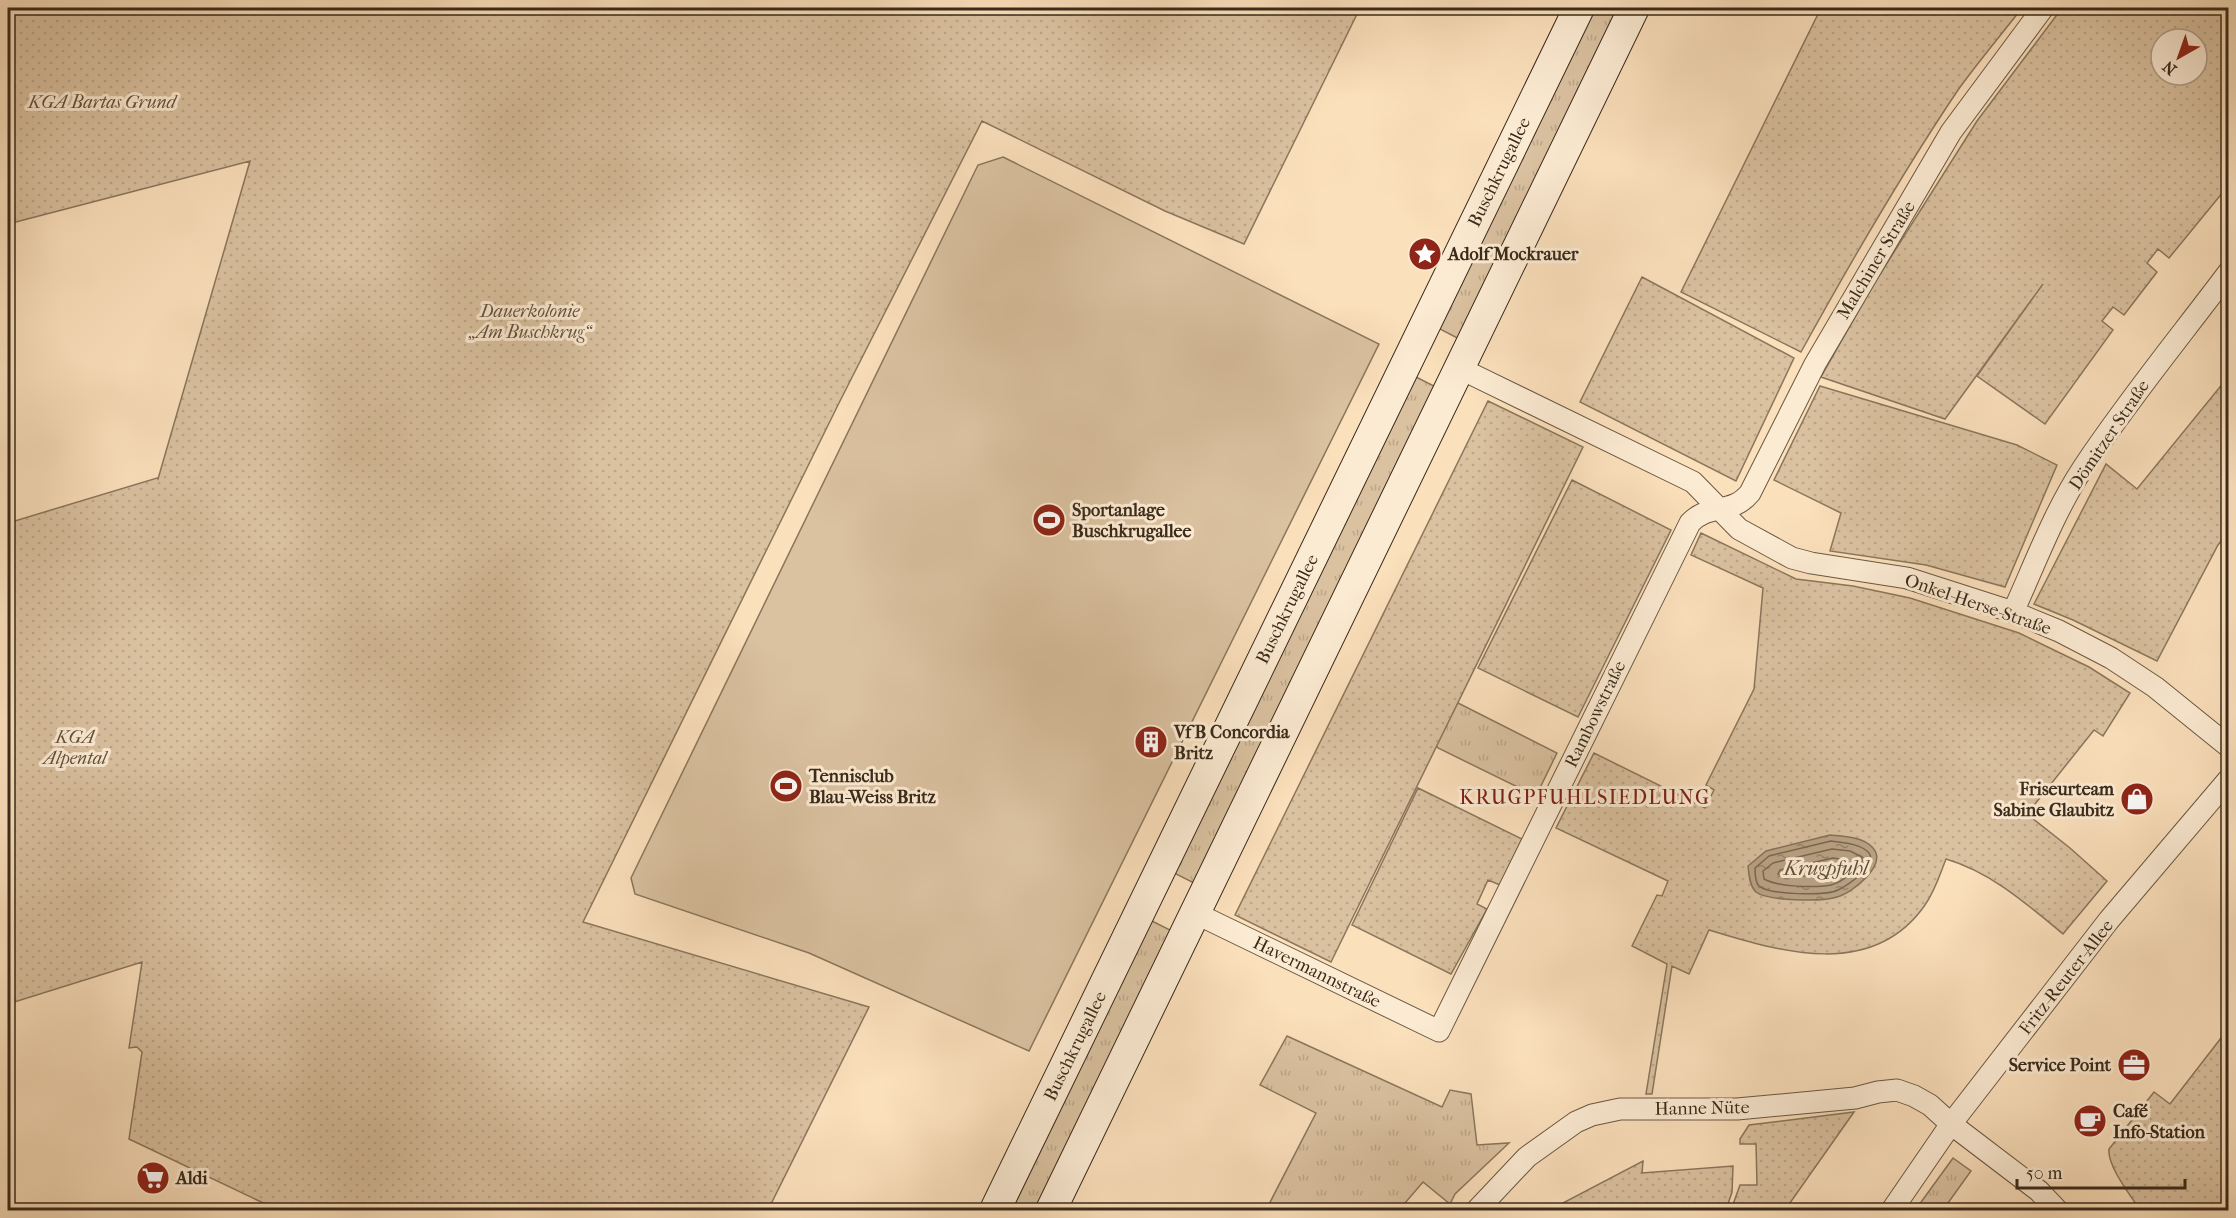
<svg xmlns="http://www.w3.org/2000/svg" width="2236" height="1218" font-family="'IM FELL French Canon',serif">
<style>
.grass{fill:url(#grass-tufts);stroke:#8a765d;stroke-width:1.5}
.park{fill:url(#park-dots);stroke:#8a765d;stroke-width:1.5;fill-rule:evenodd}
.pitch{fill:#dac1a0;stroke:#8a765d;stroke-width:1.5}
.water{fill:url(#water-ripples);stroke:#86725a;stroke-width:1.5}
.lines{fill:none;stroke-linecap:round;stroke-linejoin:round}
.shore{stroke:#7a6650;stroke-width:1.5}
.street-casing{stroke:#6a5842;stroke-width:23}
.secondary-casing{stroke:#3a2a1a;stroke-width:32}
.street{stroke:#fcebd3;stroke-width:21}
.secondary{stroke:#fcebd3;stroke-width:30}
.labels{text-anchor:middle;stroke-width:6;stroke-linejoin:round;paint-order:stroke}
.park-label{font-size:18px;font-style:italic;fill:#62503c;stroke:#fcebd3}
.street-label{font-size:18px;fill:#3a2a1a;stroke:#fcebd3}
.poi-label{font-size:18px;font-weight:bold;fill:#3a2a1a;stroke:#fcebd3;text-anchor:start}
.neighbourhood-label{font-size:20px;letter-spacing:1.5px;fill:#7a1f14;stroke:#fcebd3}
.water-label{font-size:20px;font-style:italic;fill:#604e3a;stroke:#fcebd3}
</style>
<defs>
<pattern id="grass-tufts" width="24" height="20" patternUnits="userSpaceOnUse" patternTransform="scale(1.5)"><rect width="24" height="20" fill="#dac1a0"/><path d="M3 7l-1-3M5 7V3M7 7l1-3M15 17l-1-3M17 17v-4M19 17l1-3" fill="none" stroke="#bca689"/></pattern>
<pattern id="park-dots" width="8" height="8" patternUnits="userSpaceOnUse" patternTransform="scale(1.5)"><rect width="8" height="8" fill="#dac1a0"/><path d="M2 2h.1M6 6h.1" fill="none" stroke="#bca689" stroke-width="1.8" stroke-linecap="round"/></pattern>
<pattern id="water-ripples" width="26" height="14" patternUnits="userSpaceOnUse" patternTransform="scale(1.5)"><rect width="26" height="14" fill="#b9a285"/><path d="M2 4q2-2 4 0t4 0M15 11q2-2 4 0t4 0" fill="none" stroke="#97846c"/></pattern>
</defs>
<rect width="100%" height="100%" fill="#fbe0bc"/>
<filter id="stains"><feTurbulence type="fractalNoise" baseFrequency=".00333" numOctaves="4"/><feColorMatrix values="0 0 0 0 .2 0 0 0 0 .09 0 0 0 0 .02 0 0 0 .5 -.17"/></filter>
<radialGradient id="worn" r=".72"><stop offset=".6" stop-color="#630" stop-opacity="0"/><stop offset="1" stop-color="#630" stop-opacity=".3"/></radialGradient>
<path class="grass" d="M1595,8H1624L1461,340L1438,328Z
M1414,376L1438,388L1194,883L1170,871Z
M1458,703L1557,753L1536,796L1438,748L1429,737Z
M1148,919L1172,931L1035,1210H1004Z
M1287,1036L1442,1107L1450,1090L1471,1094L1477,1145L1509,1143L1455,1194L1450,1204L1423,1182L1399,1210H1266L1316,1113L1260,1085Z
M1953,1158L1971,1171L1943,1210H1920L1919,1205Z"/>
<path class="park" d="M8,8H1360L1244,244L1165,211L982,121L839,403L583,922L869,1007L768,1210H278L129,1139L142,1052L137,1047L129,1048L142,962L8,1004V523L157,478L158,479L250,161L8,224Z
M1821,8H2022C2001,35 1978,62 1958,90C1901,175 1850,263 1801,352L1681,292Z
M2062,8H2228V186L2169,258L2158,249L2147,263L2157,272L2124,315L2113,307L2102,321L2113,330L2045,424L1977,376L2043,284L1945,419L1821,377L1875,282L1977,121ZM2161,39H2197V75H2161Z
M1642,277L1794,358L1736,481L1580,402Z
M2228,377V532L2218,545L2157,661L2073,620L2034,604L2106,464L2137,489Z
M1820,386L2017,445L2057,465L2005,587L1926,565L1830,551L1841,513L1774,480Z
M1488,401L1583,447L1331,962L1235,915Z
M1572,480L1671,530L1578,717L1478,668Z
M1701,533L1796,579L1853,586L1910,598L2019,633L2089,667L2130,693L2103,736L2094,730L2027,814L2070,848L2107,881L2063,934C2028,905 1991,872 1946,859C1940,874 1935,891 1925,905C1873,980 1781,952 1709,930L1689,974L1672,966L1652,1094H1646L1667,964L1632,946L1657,895L1662,896L1668,881L1556,828L1594,753L1705,808L1714,790L1706,785L1754,689L1763,588L1691,555Z
M1418,788L1522,839L1500,885L1488,880L1477,904L1487,909L1451,974L1352,925Z
M2228,1029V1210H2140C2131,1196 2107,1166 2109,1149L2154,1092L2170,1104Z
M1854,1112L1785,1210H1731L1740,1185H1757L1756,1144H1740V1139L1749,1125Z
M1643,1161L1642,1173L1733,1166L1732,1192L1726,1210H1555L1559,1205Z"/>
<path class="pitch" d="M1003,157L1379,344L1029,1051L809,953L635,894L631,878L978,165Z"/>
<path class="water" d="M1830,835C1843,836 1864,837 1873,848C1888,865 1852,893 1837,897C1823,902 1767,901 1756,892C1749,886 1749,873 1748,866L1766,851Z"/>
<g class="lines">
<path class="shore" d="M1831,841C1843,843 1857,843 1867,851C1882,863 1847,886 1838,890C1826,896 1769,895 1759,886C1755,882 1755,873 1755,868L1769,856Z
M1832,849L1850,851L1862,857V862C1855,870 1843,882 1831,885C1815,888 1778,887 1764,879L1763,871L1773,863Z
M1833,858L1846,860L1848,863L1830,876H1782L1778,874L1780,870Z"/>
<g class="street-casing">
<path id="street" d="M1459,368L1693,482L1739,529L1792,558L1811,563L1907,578L2013,612L2059,631L2111,658L2155,687L2228,746
M2013,612C2035,564 2054,512 2083,468C2128,400 2180,337 2228,273
M1195,913L1439,1031L1690,523C1710,502 1731,516 1750,493L1815,364L1951,132L2043,8
M1477,1210L1527,1157L1576,1122L1592,1115L1620,1109H1737L1855,1098L1878,1092L1897,1090L1914,1096L1930,1105L1951,1124L2039,1191L2057,1210
M1892,1210L1951,1124L2109,920L2228,780"/>
</g>
<g class="secondary-casing">
<path id="secondary" d="M995,1210L1579,8
M1051,1210L1634,8"/>
</g>
<use href="#street" class="street"/>
<use href="#secondary" class="secondary"/>
</g>
<defs>
<g id="sight-disc" transform="scale(1.725)"><circle r="9.5" fill="#8f2418" stroke="#fcebd3"/><path d="M0-6L1.8-2.2L6-1.7L2.9 1.2L3.7 5.4L0 3.3L-3.7 5.4L-2.9 1.2L-6-1.7L-1.8-2.2Z" fill="#fff"/></g>
<g id="stadium-disc" transform="scale(1.725)"><circle r="9.5" fill="#8f2418" stroke="#fcebd3"/><path d="M0-5a6.5 5 0 1 0 0 10a6.5 5 0 1 0 0-10ZM-3.5-1.8h7v3.6h-7Z" fill="#fff"/></g>
<g id="building-disc" transform="scale(1.725)"><circle r="9.5" fill="#8f2418" stroke="#fcebd3"/><path d="M-4-6H4V6H1V3H-1V6H-4ZM-2.5-4.3h1.7v1.8h-1.7ZM.8-4.3h1.7v1.8H.8ZM-2.5-1h1.7V.8h-1.7ZM.8-1h1.7V.8H.8Z" fill="#fff"/></g>
<g id="shop-disc" transform="scale(1.725)"><circle r="9.5" fill="#8f2418" stroke="#fcebd3"/><path d="M-5-2.5h2.3a2.7 3.5 0 0 1 5.4 0H5L5.5 6h-11ZM-1.5-2.5h3a1.5 2.3 0 0 0-3 0Z" fill="#fff"/></g>
<g id="office-disc" transform="scale(1.725)"><circle r="9.5" fill="#8f2418" stroke="#fcebd3"/><path d="M-6-3h4V-5.5h4V-3h4V5H-6ZM-1-4.5V-3h2v-1.5ZM-6 0V1H6V0Z" fill="#fff"/></g>
<g id="cafe-disc" transform="scale(1.725)"><circle r="9.5" fill="#8f2418" stroke="#fcebd3"/><path d="M-5.5-4.5H6V0H3Q3 3.5 0 3.5H-2.5Q-5.5 3.5-5.5 0ZM3-3.2v2h1.7v-2ZM-6 4.5H4V6H-6Z" fill="#fff"/></g>
<g id="supermarket-disc" transform="scale(1.725)"><circle r="9.5" fill="#8f2418" stroke="#fcebd3"/><path d="M-6-5.5h2.5l.6 2H6L4.5 2H-2.5L-4.4-4H-6ZM-1.5 3.2a1.3 1.3 0 1 0 .1 0ZM3 3.2a1.3 1.3 0 1 0 .1 0Z" fill="#fff"/></g>
</defs>
<g fill-rule="evenodd">
<use href="#sight-disc" x="1425" y="254"/>
<use href="#stadium-disc" x="1049" y="520"/>
<use href="#building-disc" x="1151" y="742"/>
<use href="#stadium-disc" x="786" y="786"/>
<use href="#shop-disc" x="2137" y="799"/>
<use href="#office-disc" x="2134" y="1065"/>
<use href="#cafe-disc" x="2090" y="1121"/>
<use href="#supermarket-disc" x="153" y="1178"/>
</g>
<g class="labels">
<g class="park-label">
<text x="102" y="108">KGA Bartas Grund</text>
<text x="530" y="317">Dauerkolonie<tspan x="530" dy="21">„Am Buschkrug“</tspan></text>
<text x="75" y="743">KGA<tspan x="75" dy="21">Alpental</tspan></text>
</g>
<g class="street-label">
<text transform="translate(1499 172) rotate(-64)" y="6">Buschkrugallee</text>
<text transform="translate(1876 260) rotate(-59)" y="6">Malchiner Straße</text>
<text transform="translate(2109 435) rotate(-56)" y="6">Dömitzer Straße</text>
<text transform="translate(1978 604) rotate(19)" y="6">Onkel-Herse-Straße</text>
<text transform="translate(1287 609) rotate(-64)" y="6">Buschkrugallee</text>
<text transform="translate(1595 714) rotate(-64)" y="6">Rambowstraße</text>
<text transform="translate(1317 972) rotate(26)" y="6">Havermannstraße</text>
<text transform="translate(2066 977) rotate(-52)" y="6">Fritz-Reuter-Allee</text>
<text transform="translate(1075 1046) rotate(-64)" y="6">Buschkrugallee</text>
<text transform="translate(1702 1108) rotate(-1)" y="6">Hanne Nüte</text>
</g>
<g class="poi-label">
<text x="1448" y="260">Adolf Mockrauer</text>
<text x="1072" y="516">Sportanlage<tspan x="1072" dy="21">Buschkrugallee</tspan></text>
<text x="1174" y="738">VfB Concordia<tspan x="1174" dy="21">Britz</tspan></text>
<text x="809" y="782">Tennisclub<tspan x="809" dy="21">Blau-Weiss Britz</tspan></text>
<text x="2114" y="795" text-anchor="end">Friseurteam<tspan x="2114" dy="21">Sabine Glaubitz</tspan></text>
<text x="2111" y="1071" text-anchor="end">Service Point</text>
<text x="2113" y="1117">Café<tspan x="2113" dy="21">Info-Station</tspan></text>
<text x="176" y="1184">Aldi</text>
</g>
<g class="neighbourhood-label">
<text x="1585" y="804">KRUGPFUHLSIEDLUNG</text>
</g>
<g class="water-label">
<text x="1826" y="875">Krugpfuhl</text>
</g>
</g>
<rect width="2236" height="1218" fill="none" stroke="#fbe0bc" stroke-width="30"/>
<rect x="9" y="9" width="2218" height="1200" fill="none" stroke="#3a2a1a" stroke-width="3"/>
<rect x="15" y="15" width="2206" height="1188" fill="none" stroke="#3a2a1a" stroke-width="1.5"/>
<g transform="translate(2179 57) rotate(220)"><circle r="28" fill="#fcebd3" stroke="#ae9e89" stroke-width="1.5"/>
<path d="M0-4.5L10 22L0 15L-10 22Z" fill="#8f2418"/>
<text y="-9" font-size="16" font-weight="bold" text-anchor="middle" fill="#3a2a1a">N</text>
</g>
<path d="M2017 1179v9h168v-9" fill="none" stroke="#3a2a1a" stroke-width="3"/>
<text x="2026" y="1179" font-size="18" fill="#3a2a1a" stroke="#fcebd3" stroke-width="4.5" paint-order="stroke">50 m</text>
<rect width="100%" height="100%" filter="url(#stains)"/>
<rect width="100%" height="100%" fill="url(#worn)"/>
</svg>
